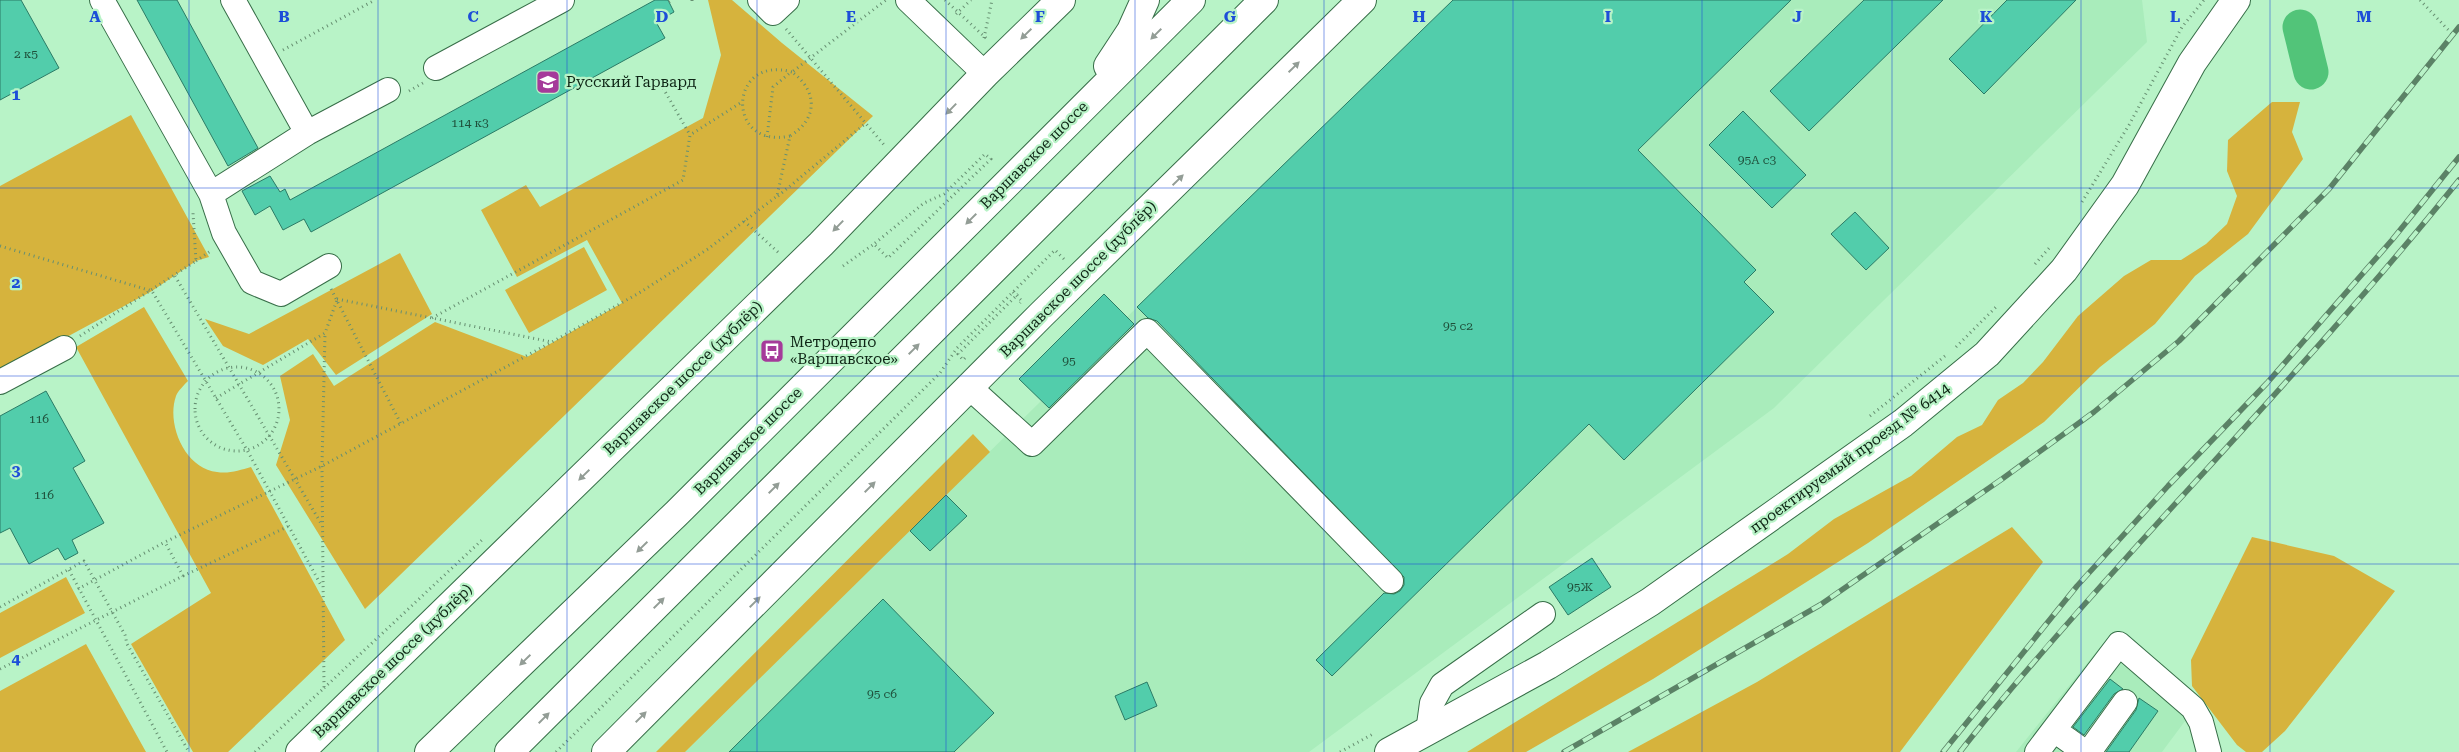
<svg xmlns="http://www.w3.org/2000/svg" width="2459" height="752" font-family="'Roboto Serif',serif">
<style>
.built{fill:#a9ecbb}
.green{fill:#d6b33d}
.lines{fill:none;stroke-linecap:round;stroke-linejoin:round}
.river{stroke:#52c479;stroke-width:35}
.building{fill:#52cdab;stroke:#2b7b66}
.minor-casing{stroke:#376e48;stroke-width:26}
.major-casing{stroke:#376e48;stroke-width:30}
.path{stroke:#668f71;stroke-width:3;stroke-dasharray:1 4;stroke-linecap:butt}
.minor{stroke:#fff;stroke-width:24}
.major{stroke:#fff;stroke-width:28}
.rail-casing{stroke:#5b8266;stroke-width:5.5}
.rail{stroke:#b8f3c7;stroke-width:4;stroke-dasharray:11;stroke-linecap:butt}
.oneway{fill:#939d96}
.grid{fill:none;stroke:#1d4ed8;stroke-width:1;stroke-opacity:0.55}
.labels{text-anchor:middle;stroke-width:4.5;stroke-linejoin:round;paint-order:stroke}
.number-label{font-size:12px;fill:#1f4f3a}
.poi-label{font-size:15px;fill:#0e2515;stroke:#b8f3c7;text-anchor:start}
.street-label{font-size:15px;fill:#0e2515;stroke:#b8f3c7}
.grid-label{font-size:16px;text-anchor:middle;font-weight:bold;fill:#1d4ed8;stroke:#b8f3c7;stroke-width:4.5;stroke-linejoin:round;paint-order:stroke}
</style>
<rect width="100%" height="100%" fill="#b8f3c7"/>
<path class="built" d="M1453,0H2142L2147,42L1774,408L1309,752H685L1041,401L1019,379L1104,294L1127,317Z
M2100,647L2188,717L2162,752H2016Z"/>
<path class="green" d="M708,0H732L782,43L873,116L365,609L276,465L290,420L280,376L313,354L334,386L435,322L527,357L622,303L587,240L517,277L481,210L526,185L540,207L703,118L721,55Z
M2272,102H2300L2292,132L2303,159L2248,234L2195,276L2155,324L2100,367L2044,422L1868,543L1653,679L1526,752H1467L1788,554L1834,519L1911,476L1957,437L1982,425L1998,400L2023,383L2043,362L2078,316L2124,276L2151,260H2181L2206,244L2227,224L2237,196L2227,171L2228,140Z
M131,115L209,257L196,261L152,291L0,373V186Z
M584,247L607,290L529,333L505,290Z
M400,253L432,314L336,375L308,339L263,365L223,346L205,319L249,334Z
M144,307L188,381C184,385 178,391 176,396C166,424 185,469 217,472C229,474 240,470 251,467L345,640L228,752H193L131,644L211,593L76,347Z
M973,434L990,452L685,752H656Z
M2012,527L2043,562L1900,752H1628L1757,682Z
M2252,537L2334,556L2395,591L2285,731L2262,752H2246L2237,745L2192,686L2191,660Z
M66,577L85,613L0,658V613Z
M86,644L146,752H0V691Z"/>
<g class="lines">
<path class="river" d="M2300,27L2311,72"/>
</g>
<path class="building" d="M0,0H21L59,68L0,100Z
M137,0H177L258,148L228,166Z
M655,0H668L674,12L656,22L665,38L311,232L304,219L283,230L270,206L255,215L242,191L270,176L280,192L285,189L290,200Z
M1453,0H1791L1638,150L1756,270L1744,282L1774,312L1624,460L1589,424L1332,676L1316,660L1384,593L1394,594L1400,591L1404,585V577L1157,321L1148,318L1137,307Z
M1864,0H1943L1809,131L1770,91Z
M2007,0H2076L1984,94L1949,59Z
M1743,111L1806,175L1772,208L1709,145Z
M1855,212L1889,248L1866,270L1831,234Z
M1104,294L1134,324L1049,408L1019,379Z
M46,391L85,461L73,468L104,523L72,540L78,553L65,560L58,548L29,564L10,528L0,533V416Z
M946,495L967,516L930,551L910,531Z
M1592,558L1611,587L1568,615L1549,587Z
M883,599L994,713L954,752H729Z
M2110,679L2123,689L2114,694L2084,735L2073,727Z
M1147,682L1157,706L1125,720L1115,696Z
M2139,698L2158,711L2129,752H2106L2136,710Z"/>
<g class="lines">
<g class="minor-casing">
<path id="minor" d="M102,0L211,194
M233,0L307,133L388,90
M760,0L773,13L787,0
M908,0L985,74
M436,68L562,0
M307,133L211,194L224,233L252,282L281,294L329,266
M0,382L64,348
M969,387L1032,444L1147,331L1391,581
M2054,730L2085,752
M1428,732L1432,703L1442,685L1543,614
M2037,752L2119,644L2193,708L2201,722L2209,752
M2089,752L2125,702"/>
</g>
<g class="major-casing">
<path id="major" d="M1108,66L1131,31L1145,0
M300,752L821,244L985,74L1061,0
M429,752L677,513L1191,0
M509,752L1264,0
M606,752L1041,315L1362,0
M1389,752L1548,665L1650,602L1903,423L1987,354L2064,270L2125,185L2192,63L2236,0"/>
</g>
<path class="path" d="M692,0V2
M945,0L988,40
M2420,0L2453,35
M669,2L672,0
M956,14L971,0
M786,29L885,146
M984,38L992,0
M283,50L375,0
M663,88L690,135
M409,91L423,83
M790,136C725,150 728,54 792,72
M767,137L773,87L791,72
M778,196L866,123
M2082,202L2129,125L2182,27L2204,0
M744,221L779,253
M0,246L152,291L247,450L322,587
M196,261L212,250
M2035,264L2051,246
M843,266L874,244L888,258L991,159L985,154L944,194L924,203L874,244
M175,276L322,525
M331,289L401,424
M1013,292L1022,301L1020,303
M337,299L552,342
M432,318L683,180L690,135L742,102
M80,336L196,261L193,213
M1956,347L1997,306
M965,358L963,360L958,354L1018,294
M195 409a42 42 0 1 1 84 0a42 42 0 1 1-84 0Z
M216,398L325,333L337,300
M1870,416L1945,356
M69,570L167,752
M183,576L289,526
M78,589L165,542
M0,607L84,561L125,635L127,644L189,752
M0,669L183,576L165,542L322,466L552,342L639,293L708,249L777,196L790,136C818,119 818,91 792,72L886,0
M324,688L483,539
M255,752L324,688L322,466L325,333
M556,752L940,373L957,348L1055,250L1066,261
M1340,752L1373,734"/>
<use href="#minor" class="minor"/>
<use href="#major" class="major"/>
<g class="rail-casing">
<path id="rail" d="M1564,752L1820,605L2002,479L2094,412L2179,341L2329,189L2459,27
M1943,752L2077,586L2168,486L2267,383L2392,240L2459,157
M1960,752C2012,685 2069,621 2126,558C2239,433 2354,311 2459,180"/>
</g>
<use href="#rail" class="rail"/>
</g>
<defs><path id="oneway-solid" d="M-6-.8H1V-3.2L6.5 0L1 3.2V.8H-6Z" transform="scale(1.25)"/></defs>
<g class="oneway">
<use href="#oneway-solid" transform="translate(1026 34) rotate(136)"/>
<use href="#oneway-solid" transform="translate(1156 34) rotate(135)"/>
<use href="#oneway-solid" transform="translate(1294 67) rotate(-44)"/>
<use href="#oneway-solid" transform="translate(951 109) rotate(134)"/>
<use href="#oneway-solid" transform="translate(1178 180) rotate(-44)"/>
<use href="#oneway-solid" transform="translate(971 219) rotate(135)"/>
<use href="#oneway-solid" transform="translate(838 226) rotate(134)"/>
<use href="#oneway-solid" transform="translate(914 349) rotate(-45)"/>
<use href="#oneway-solid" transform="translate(584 475) rotate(136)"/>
<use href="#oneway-solid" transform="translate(870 487) rotate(-45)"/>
<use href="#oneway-solid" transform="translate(774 488) rotate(-45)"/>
<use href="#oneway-solid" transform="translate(642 547) rotate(136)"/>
<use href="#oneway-solid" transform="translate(755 602) rotate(-45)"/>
<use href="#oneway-solid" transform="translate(659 603) rotate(-45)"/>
<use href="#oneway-solid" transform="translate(525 660) rotate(136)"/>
<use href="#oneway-solid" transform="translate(641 717) rotate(-45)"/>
<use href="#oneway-solid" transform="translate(544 718) rotate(-45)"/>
</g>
<path class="grid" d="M189,0V752M378,0V752M567,0V752M757,0V752M946,0V752M1135,0V752M1324,0V752M1513,0V752M1702,0V752M1892,0V752M2081,0V752M2270,0V752M0,188H2459M0,376H2459M0,564H2459"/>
<defs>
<g id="school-square" transform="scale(1.25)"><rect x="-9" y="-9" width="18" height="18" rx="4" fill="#a53a9a" stroke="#b8f3c7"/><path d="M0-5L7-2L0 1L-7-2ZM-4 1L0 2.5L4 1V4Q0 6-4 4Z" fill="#fff"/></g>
<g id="bus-square" transform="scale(1.25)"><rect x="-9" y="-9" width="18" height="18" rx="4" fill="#a53a9a" stroke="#b8f3c7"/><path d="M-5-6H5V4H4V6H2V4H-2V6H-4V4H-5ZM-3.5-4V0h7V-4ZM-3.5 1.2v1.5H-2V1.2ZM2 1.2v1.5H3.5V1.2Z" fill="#fff"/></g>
</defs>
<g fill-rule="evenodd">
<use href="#school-square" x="548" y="82"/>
<use href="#bus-square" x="772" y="351"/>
</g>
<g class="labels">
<g class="number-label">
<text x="26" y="58">2 к5</text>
<text x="470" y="127">114 к3</text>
<text x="1757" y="164">95А с3</text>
<text x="1458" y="330">95 с2</text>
<text x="1069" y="365">95</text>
<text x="39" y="423">116</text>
<text x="44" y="499">116</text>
<text x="1580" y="591">95Ж</text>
<text x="882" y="698">95 с6</text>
</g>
<g class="poi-label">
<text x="566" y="87">Русский Гарвард</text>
<text x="790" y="347">Метродепо<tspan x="790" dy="17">«Варшавское»</tspan></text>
</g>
<g class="street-label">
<text transform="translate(1034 155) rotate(-45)" y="5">Варшавское шоссе</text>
<text transform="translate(1078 279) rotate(-45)" y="5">Варшавское шоссе (дублёр)</text>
<text transform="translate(683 378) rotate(-44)" y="5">Варшавское шоссе (дублёр)</text>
<text transform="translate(748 441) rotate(-45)" y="5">Варшавское шоссе</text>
<text transform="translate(1850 458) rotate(-36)" y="5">проектируемый проезд № 6414</text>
<text transform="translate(393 661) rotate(-44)" y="5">Варшавское шоссе (дублёр)</text>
</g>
</g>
<g class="grid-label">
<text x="95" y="22">A</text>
<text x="284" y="22">B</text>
<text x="473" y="22">C</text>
<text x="662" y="22">D</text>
<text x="851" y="22">E</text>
<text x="1040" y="22">F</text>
<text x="1230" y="22">G</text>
<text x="1419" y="22">H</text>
<text x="1608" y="22">I</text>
<text x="1797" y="22">J</text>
<text x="1986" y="22">K</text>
<text x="2175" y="22">L</text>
<text x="2364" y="22">M</text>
<text x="16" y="100">1</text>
<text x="16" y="288">2</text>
<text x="16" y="476">3</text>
<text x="16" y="664">4</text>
</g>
</svg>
